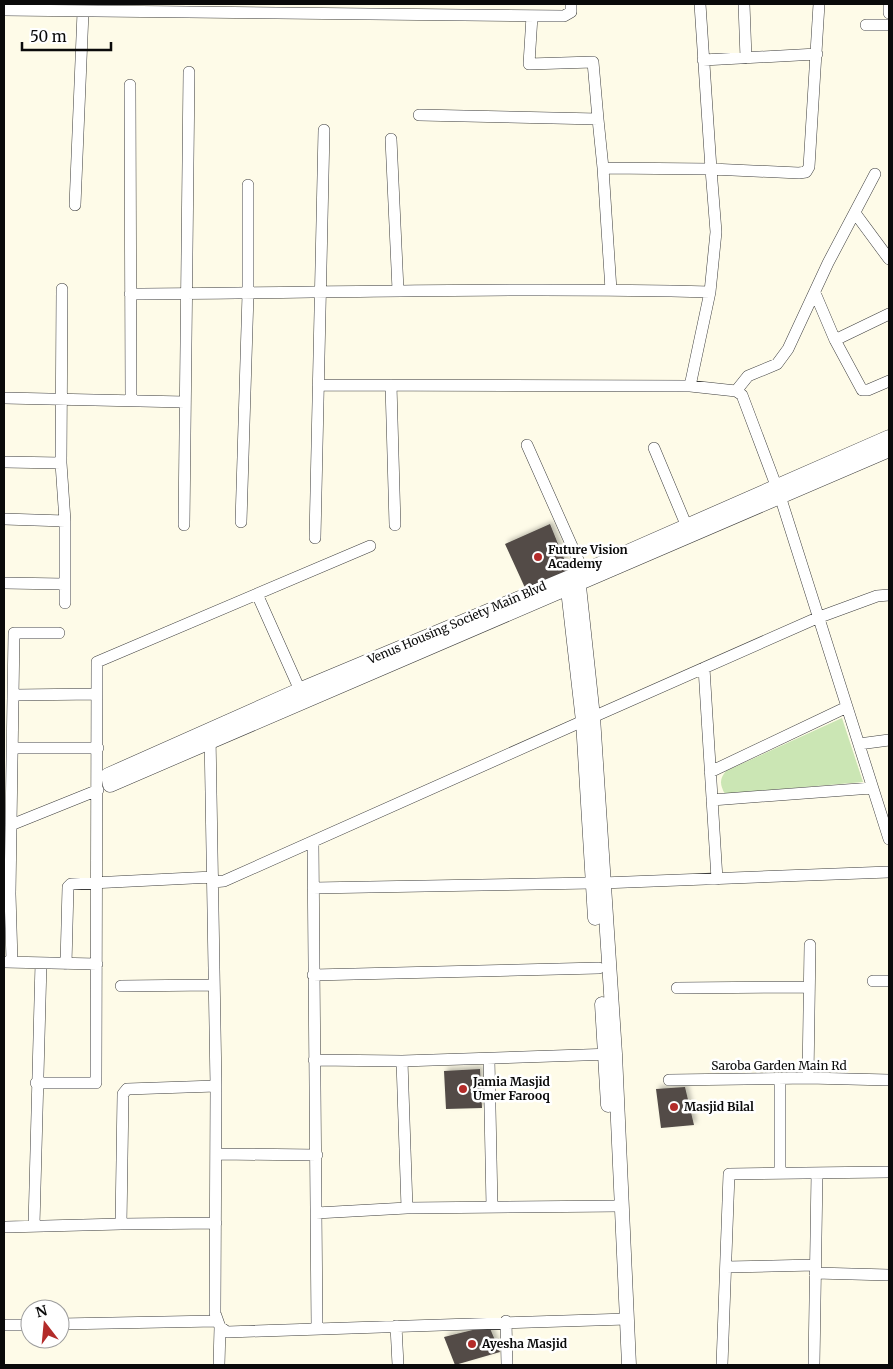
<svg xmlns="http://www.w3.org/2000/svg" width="893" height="1369" font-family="Merriweather,serif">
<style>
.green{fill:#cbe6b4}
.building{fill:#524c47;filter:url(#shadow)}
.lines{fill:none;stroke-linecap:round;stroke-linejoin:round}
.minor-casing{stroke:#3d3d3d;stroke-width:12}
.tertiary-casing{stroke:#3d3d3d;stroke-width:15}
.minor{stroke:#fff;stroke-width:11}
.tertiary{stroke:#fff;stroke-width:14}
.poi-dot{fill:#b32b29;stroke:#fff;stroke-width:2}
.labels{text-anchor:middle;stroke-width:5;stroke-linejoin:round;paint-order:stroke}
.poi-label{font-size:12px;font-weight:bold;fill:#0a0a0a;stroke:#fff;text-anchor:start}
.street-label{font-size:12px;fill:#0a0a0a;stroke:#fff}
</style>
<defs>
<filter id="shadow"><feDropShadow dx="3" dy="-3" stdDeviation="2.5" flood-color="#0004"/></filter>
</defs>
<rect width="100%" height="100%" fill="#fefbe8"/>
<path class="green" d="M842,718L863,782L725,794C720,785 719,779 726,771Z"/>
<path class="building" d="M550,524L569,571L526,590L505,544Z
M480,1069L482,1108L446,1109L444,1071Z
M685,1087L694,1125L661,1128L656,1089Z
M489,1326L500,1352L455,1365L444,1337Z"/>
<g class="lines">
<g class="minor-casing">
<path id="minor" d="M700,4L711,169L799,173L806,172L809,167L819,4
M744,4L746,58
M889,4V13
M4,10L564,16L571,12V4
M532,16L529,64L593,62L598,119
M866,25H889
M703,60L817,54
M130,85L131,401
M419,115L598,119L603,168L711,169L716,232L710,292L690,386
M391,139L398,290
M603,168L611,290
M75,205L83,12
M855,213L889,259
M62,289L61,463L65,521V603
M815,293L835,340L862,390H868L889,381
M130,294C324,293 517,287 710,292
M835,340L889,314
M318,385L690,386L736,391L742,395L780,496L889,839
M391,385L395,525
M736,391L748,376L777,364L788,349L828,263L875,174
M4,398L185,402
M527,445L583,571
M654,448L690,534
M4,462L61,463
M4,519L65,521
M241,522L248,294V185
M184,525L189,72
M315,538L324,130
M4,583L64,584
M257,594L303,697
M704,668L717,879
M14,695L97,694
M593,717L817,618L877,596L889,595
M210,734L216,1086L215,1313L220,1327L227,1332L627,1319
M859,744L889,740
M13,748H98
M710,772L847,707
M712,800L872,788
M11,825L14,633H59
M313,842L317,1329
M213,882L224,881L583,721
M602,883L889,872
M313,888L592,883
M4,962L97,964
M12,962L10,894L11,825L98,790
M66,964L68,887L71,884L213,877
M313,975L599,968
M873,981H889
M121,986L213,985
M677,988L809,987
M489,1059L492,1207
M314,1060L402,1061L613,1054
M402,1061L407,1208
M808,1078L810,945
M669,1080L808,1078L889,1080
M36,1083H96L97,662L370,546
M217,1154L317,1155
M780,1173V1079
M316,1213L407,1208L621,1206
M216,1223L121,1224L123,1094L127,1089L216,1086
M34,1225L41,963
M6,1227L121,1224
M726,1267L815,1265
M815,1273L889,1275
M506,1321L507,1365
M60,1324L216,1321
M6,1325H30
M396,1326L398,1365
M219,1365L220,1327
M722,1365L729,1174L889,1172
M814,1365L817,1173"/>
</g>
<g class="tertiary-casing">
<path id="tertiary" d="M889,437L577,574L299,690L108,775L110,785L889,450
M578,577L593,717L615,1054L629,1365
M567,581L583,721L595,918
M602,1004L608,1105"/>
</g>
<use href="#minor" class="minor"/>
<use href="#tertiary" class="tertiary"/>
</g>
<g class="poi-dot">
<circle cx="538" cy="557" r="5"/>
<circle cx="463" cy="1089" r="5"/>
<circle cx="674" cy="1107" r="5"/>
<circle cx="472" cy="1344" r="5"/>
</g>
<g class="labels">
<g class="poi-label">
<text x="548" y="554">Future Vision<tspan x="548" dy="14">Academy</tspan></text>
<text x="473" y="1086">Jamia Masjid<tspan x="473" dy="14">Umer Farooq</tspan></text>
<text x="684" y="1111">Masjid Bilal</text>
<text x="482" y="1348">Ayesha Masjid</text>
</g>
<g class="street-label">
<text transform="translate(457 623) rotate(-23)" y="4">Venus Housing Society Main Blvd</text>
<text x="779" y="1070">Saroba Garden Main Rd</text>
</g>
</g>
<rect width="893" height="1369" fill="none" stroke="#0a0a0a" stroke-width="10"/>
<g transform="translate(45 1324) rotate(344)"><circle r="24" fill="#ffffff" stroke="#9d9d9d"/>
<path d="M0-4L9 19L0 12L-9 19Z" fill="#b32b29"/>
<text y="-8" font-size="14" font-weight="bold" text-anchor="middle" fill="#0a0a0a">N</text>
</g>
<path d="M22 42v8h89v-8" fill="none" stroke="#0a0a0a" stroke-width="2.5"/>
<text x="30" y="42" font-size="15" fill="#0a0a0a" stroke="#ffffff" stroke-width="4" paint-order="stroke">50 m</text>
</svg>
